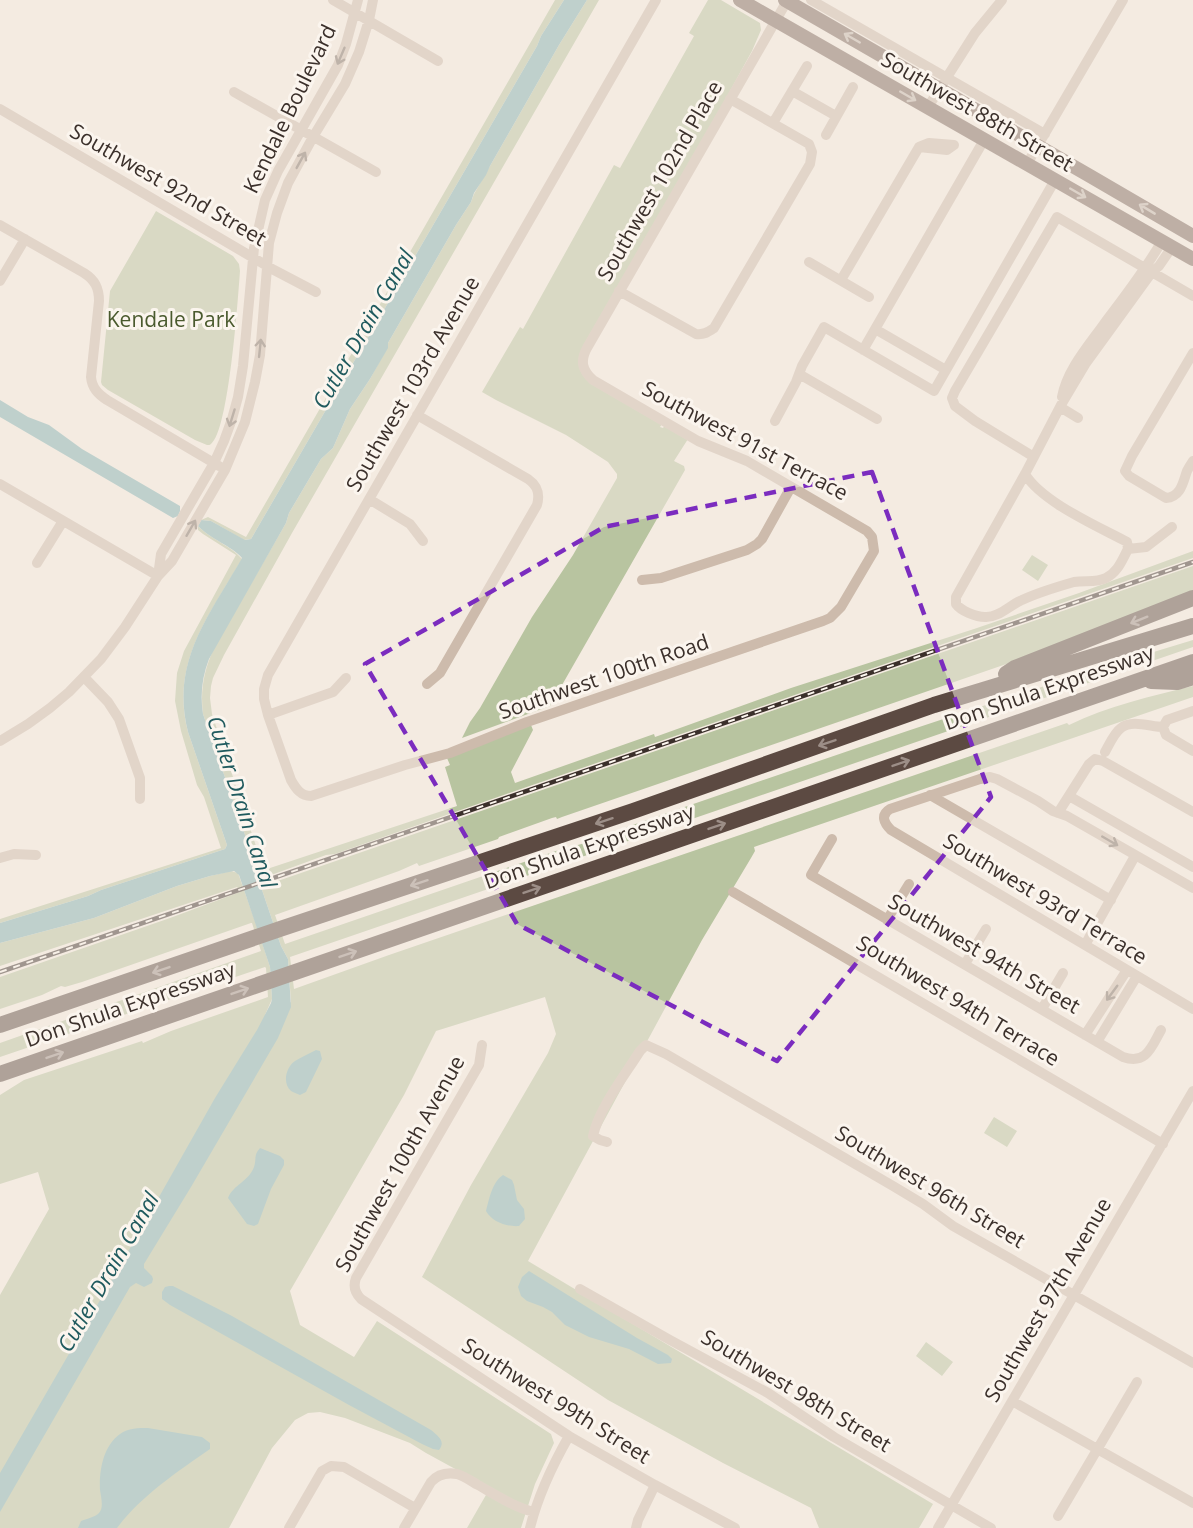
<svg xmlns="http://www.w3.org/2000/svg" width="1193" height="1528" font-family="'Open Sans',sans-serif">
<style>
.green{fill:#b8c4a0}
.water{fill:#7fb0b2}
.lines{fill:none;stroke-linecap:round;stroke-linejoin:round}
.minor{stroke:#cdbbac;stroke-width:10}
.major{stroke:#7d675c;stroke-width:14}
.highway{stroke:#5c4a42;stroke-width:16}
.rail-casing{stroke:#3b302b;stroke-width:4.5}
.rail{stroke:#fbf5ee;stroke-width:2;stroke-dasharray:7;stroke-linecap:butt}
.oneway{stroke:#c2b5ac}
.oneway2{stroke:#7d6f65}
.oneway3{stroke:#9c8e87}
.marked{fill:none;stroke:#7b2cbf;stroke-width:4.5;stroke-dasharray:12 8;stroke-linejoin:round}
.labels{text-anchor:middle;stroke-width:6;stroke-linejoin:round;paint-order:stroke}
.street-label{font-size:21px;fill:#3b302b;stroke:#fbf5ee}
.park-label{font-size:21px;fill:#4a5a2e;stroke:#fbf5ee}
.water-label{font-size:22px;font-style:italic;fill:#1f5a5e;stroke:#fbf5ee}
</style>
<rect width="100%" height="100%" fill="#f4ebe1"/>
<path class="green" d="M555,0H564L541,36L537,46L251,539L244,540L211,521L201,520L208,517L246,537Z
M587,0H599L292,533L224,655L213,678L211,686L210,698L212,714L264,870L457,806L445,767L450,765L447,758L531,725L533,730L511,772L515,783L654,734L655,737L791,688L974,629L1079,593L1193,551V558L518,790L335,854L326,855L263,878L266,885L1193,566V594L1059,646L562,817L557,819L556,817L552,818L499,837L498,839L419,866L417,863L399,871L275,915L285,944L556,851L625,832L624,828C813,763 1002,697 1193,640V647L290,957L294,989L389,955L1067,723L1069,725C1108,706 1151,696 1193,686V697L754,847L755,851L751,858L702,940L528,1261L933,1504L919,1528H819L811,1508L723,1463L608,1400L422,1277L471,1185L548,1053L556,1034L545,997L436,1031L404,1095L290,1291L300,1325L354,1357L377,1321L551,1434L554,1443L535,1484L521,1528H467L490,1488L426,1453L410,1443L345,1418L320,1412L308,1413L295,1420L272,1448L229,1528H0V1295L49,1209L38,1172L0,1184V1095L24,1080L142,1041L143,1043L171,1031L268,997L266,968L265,967L0,1057V1043L261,951L252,923H251L82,982L65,987L61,986L42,995L0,1009V977L170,918L240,892L237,887L0,966V943L94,918L177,886L210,876L231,871L238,873L255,921L270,967L272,999L265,1015L291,1002L288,959L281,946L262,890L260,887L253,858L203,714C200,690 204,670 214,648L286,523L289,513L321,459L333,448L350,409L370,379L387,348L388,343L456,225L471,202L474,194L559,45Z
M708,0H721L760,23L761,30L752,51L579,367L662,424L660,427L663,428L665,425L688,439L674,461L684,466L685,470L550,706L462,738L470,722L480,708L532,617L573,555L617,478V474L608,462L566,435L496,400L482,392L520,327L523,329L614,165L620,168L694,36L689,33Z
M156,211L233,256L239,264L240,271C238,298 229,430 211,444C210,445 209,445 207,445L195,440L108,390L102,385L101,382L110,291Z
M198,526C210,539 232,546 242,559C209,616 170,663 188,732L227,845L225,849L101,890L88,896L0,923V919L221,848L204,797L197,785L181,731L175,701L177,673L184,651L236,555L203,534L198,530Z
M1032,555L1048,565L1038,581L1022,570Z
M994,1117L1017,1131L1007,1147L984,1133Z
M926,1342L953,1362L942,1376L916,1356Z"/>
<path class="water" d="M564,0H587L559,45L490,166L486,175L474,193L471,202L456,225L388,343V348L370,379L350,409L333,448L321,459L289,513L286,523L209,659C202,677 200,695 203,714L253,858L260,887L262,890L281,946L288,959L291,1007L278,1038L191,1187L144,1264V1268L152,1276L153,1279L152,1283L144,1287L136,1283L130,1287L0,1512V1473L125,1257L215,1098L257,1030L271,1003L272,999L270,967L239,875L234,871L210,876L177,886L94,918L0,943V923L88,896L101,890L225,849L227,845L188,732C170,662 209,616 242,558C232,546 210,539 198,526L201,520L211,521L245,540L251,539L537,46L541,36Z
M0,400L28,417L49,425L82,449L180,506V511L178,516L173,518L0,417Z
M316,1050L320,1051L322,1059L306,1092L300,1095C297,1094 293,1092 291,1091C282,1083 286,1067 295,1061C301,1057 309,1054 316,1050Z
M260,1148L280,1156L284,1160V1165L271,1189L258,1224L254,1226L247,1224L228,1198C233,1185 249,1181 254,1167C257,1158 253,1156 260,1148Z
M503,1175L512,1180L514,1185L517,1200L524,1209L525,1219L519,1226C507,1227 492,1222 486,1211C489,1200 492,1182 503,1175Z
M529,1271L637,1338L668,1355L672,1359L671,1363L658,1364L629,1349L589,1337L565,1325L552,1312L543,1307L527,1301L521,1296L518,1287L522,1277Z
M169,1286H173L232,1316L431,1430C438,1436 446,1441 439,1450L433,1449L422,1444L349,1405L170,1305L162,1299V1292L165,1287Z
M148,1428L202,1437L210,1443V1449C177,1472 141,1496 117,1528H78L81,1521C86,1519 95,1517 99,1513C104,1508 101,1497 100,1490C99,1471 103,1446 120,1434C128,1428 139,1428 148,1428Z"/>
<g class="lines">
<path class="minor" d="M333,0L438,61
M656,0L268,675L264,689V699L268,715L291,780C296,789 301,796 311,796L405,765L450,753L527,722L823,621L830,618L841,607L874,551L872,537L867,531L747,461L698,441L593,380C582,370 580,361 587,348L787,1
M811,0L1045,134
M792,91L836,116
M234,92L376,172
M928,107L975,33L1002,0
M0,109L274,270L316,292
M773,123L807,66
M826,135L853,87
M929,143L954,145L947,150L919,147Z
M1027,164L1123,0
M0,225L84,273C95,280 99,288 99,301L91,377C92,388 98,394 107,400L219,466
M809,262L869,297
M841,280L919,147
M0,281L25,239
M619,291L696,334C704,335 708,332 714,328L810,164L812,152L809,144L730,99
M875,329L946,370
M863,350L984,140
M1193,353L1132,456L1125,471L1129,476L1166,498C1181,497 1183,482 1187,471C1189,467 1191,464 1193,461
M799,374L877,419
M1062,397C1067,369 1090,344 1106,321C1126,295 1145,270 1162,241
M1060,407L1078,418
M417,415L528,479C538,486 540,494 537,505L440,673L427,684
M775,421L796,382L802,366L824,327L934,391L1055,180
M1034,457L975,421L955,406L952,398L955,391L1057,217L1193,296
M1025,474C1042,502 1097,526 1127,542L1128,549C1122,560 1118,572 1106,578C1096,583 1085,580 1074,582C1060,586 1035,594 1022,600C1010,605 998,618 985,617C976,617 961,611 956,604V597L1025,474L1061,405L1086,363L1152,272L1159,266L1172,247
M0,484L158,576
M369,499L410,524L423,541
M1128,549L1146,547L1172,527
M37,563L63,521
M158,576L161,554L214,463L224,441L232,419L238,397L243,366L254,248L265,200L278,171L338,65L346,44L358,0
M642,580L661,578L747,550L757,544L762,539L791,487
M84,677L108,702L119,719L140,778V799
M1193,711L1167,720L1163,727L1166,735L1193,751
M268,715L333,692L346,678
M0,741L28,724L50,708L69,692L101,659L125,627L158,576L172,561L225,470L245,422L255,382L260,355L269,243L277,213L288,183L313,137L345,84L359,52L369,20L373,0
M1105,752C1109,745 1114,733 1121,728C1132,719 1151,727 1163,727
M930,795L1111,900
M1069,796L1193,867
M1058,813L1089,764L1095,759L1103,761L1193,812
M832,839L811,875L1123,1057C1146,1065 1151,1048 1161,1030
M0,858L14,854L36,855
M1193,888L1067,816L1053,811L1038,801L997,779L990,777L980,779L890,809C880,815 884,823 891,830L1193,1009
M733,892L1163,1144
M887,920L909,884
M1085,945L1135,856
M965,964L986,929
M1042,1009L1063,973
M1085,1035L1127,970
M1097,1042L1137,976
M482,1045L479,1065L356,1278C353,1286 355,1293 361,1299L569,1436L655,1485L735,1528
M607,1142L600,1140L593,1136C599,1108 625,1075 640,1051L646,1045L666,1054L893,1186L923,1204L953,1226L1193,1363
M580,1289L670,1340L768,1393L834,1437L991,1528
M1012,1401L1193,1503
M1058,1516L1137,1382
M289,1528L322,1471L331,1466L344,1467L415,1508
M404,1528L431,1482C438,1474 446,1472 457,1474C464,1476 471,1481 478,1485C496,1495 514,1507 534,1512
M530,1528C538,1495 552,1466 569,1436
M636,1528L638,1520L655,1485
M938,1528L1193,1091"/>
<path class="major" d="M740,0L1193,259
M785,0L1090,176L1193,236"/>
<path class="highway" d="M1006,674L1015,668L1193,598
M1151,681L1177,682L1193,677
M0,1025L280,929L633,811L934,705L1193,626
M0,1074L1193,662"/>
<g class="rail-casing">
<path id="rail" d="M0,972L1193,562"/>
</g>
<use href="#rail" class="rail"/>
</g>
<defs><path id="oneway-shaft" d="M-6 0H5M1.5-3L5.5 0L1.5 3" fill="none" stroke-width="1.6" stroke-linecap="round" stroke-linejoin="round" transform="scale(1.5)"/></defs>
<g class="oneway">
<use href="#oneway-shaft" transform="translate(852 38) rotate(-150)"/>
<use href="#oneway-shaft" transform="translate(908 96) rotate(30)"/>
<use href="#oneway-shaft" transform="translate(1078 193) rotate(30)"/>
<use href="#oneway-shaft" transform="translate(1147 209) rotate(-149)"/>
</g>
<g class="oneway2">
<use href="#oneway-shaft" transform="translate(341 56) rotate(113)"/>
<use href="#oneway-shaft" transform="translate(301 160) rotate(-61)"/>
<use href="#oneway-shaft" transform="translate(260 348) rotate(-84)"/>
<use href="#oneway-shaft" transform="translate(232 418) rotate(107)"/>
<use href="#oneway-shaft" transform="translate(191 528) rotate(-60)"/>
<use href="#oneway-shaft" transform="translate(1110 841) rotate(30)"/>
<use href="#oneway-shaft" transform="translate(1112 993) rotate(126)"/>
</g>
<g class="oneway3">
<use href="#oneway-shaft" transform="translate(1139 620) rotate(158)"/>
<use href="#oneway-shaft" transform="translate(827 743) rotate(161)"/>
<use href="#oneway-shaft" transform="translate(901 763) rotate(-19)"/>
<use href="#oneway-shaft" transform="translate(604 821) rotate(162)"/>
<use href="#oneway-shaft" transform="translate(717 826) rotate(-19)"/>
<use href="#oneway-shaft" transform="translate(419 883) rotate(162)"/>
<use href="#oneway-shaft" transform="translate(532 890) rotate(-19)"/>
<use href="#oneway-shaft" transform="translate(348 954) rotate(-19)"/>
<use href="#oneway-shaft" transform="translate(161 970) rotate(161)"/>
<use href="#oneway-shaft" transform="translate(240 991) rotate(-19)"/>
<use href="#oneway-shaft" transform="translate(55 1055) rotate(-19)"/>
</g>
<path d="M0 0H1193V1528H0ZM872,472L991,797L777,1061L517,924L365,664L604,527Z" fill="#f4ebe1" fill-opacity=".55" fill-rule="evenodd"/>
<path class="marked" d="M872,472L991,797L777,1061L517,924L365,664L604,527Z"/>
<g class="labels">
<g class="street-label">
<text transform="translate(290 109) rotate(-64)" y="7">Kendale Boulevard</text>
<text transform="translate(977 112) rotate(30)" y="7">Southwest 88th Street</text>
<text transform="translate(660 181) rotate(-60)" y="7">Southwest 102nd Place</text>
<text transform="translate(168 185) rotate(30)" y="7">Southwest 92nd Street</text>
<text transform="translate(413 384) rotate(-60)" y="7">Southwest 103rd Avenue</text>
<text transform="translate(745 441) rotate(28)" y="7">Southwest 91st Terrace</text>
<text transform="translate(604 677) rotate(-19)" y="7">Southwest 100th Road</text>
<text transform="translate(1049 688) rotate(-19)" y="7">Don Shula Expressway</text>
<text transform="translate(589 847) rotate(-19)" y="7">Don Shula Expressway</text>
<text transform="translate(1045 899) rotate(31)" y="7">Southwest 93rd Terrace</text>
<text transform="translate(984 954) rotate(30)" y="7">Southwest 94th Street</text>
<text transform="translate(958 1001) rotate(31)" y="7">Southwest 94th Terrace</text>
<text transform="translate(130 1005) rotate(-19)" y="7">Don Shula Expressway</text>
<text transform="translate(400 1164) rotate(-61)" y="7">Southwest 100th Avenue</text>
<text transform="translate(930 1187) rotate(31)" y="7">Southwest 96th Street</text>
<text transform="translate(1048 1300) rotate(-60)" y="7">Southwest 97th Avenue</text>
<text transform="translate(796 1391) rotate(31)" y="7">Southwest 98th Street</text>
<text transform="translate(556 1401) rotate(32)" y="7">Southwest 99th Street</text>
</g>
<g class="park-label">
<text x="171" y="327">Kendale Park</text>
</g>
<g class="water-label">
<text transform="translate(363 329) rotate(-60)" y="8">Cutler Drain Canal</text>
<text transform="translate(242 802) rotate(72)" y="8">Cutler Drain Canal</text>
<text transform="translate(108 1272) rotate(-60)" y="8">Cutler Drain Canal</text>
</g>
</g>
</svg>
